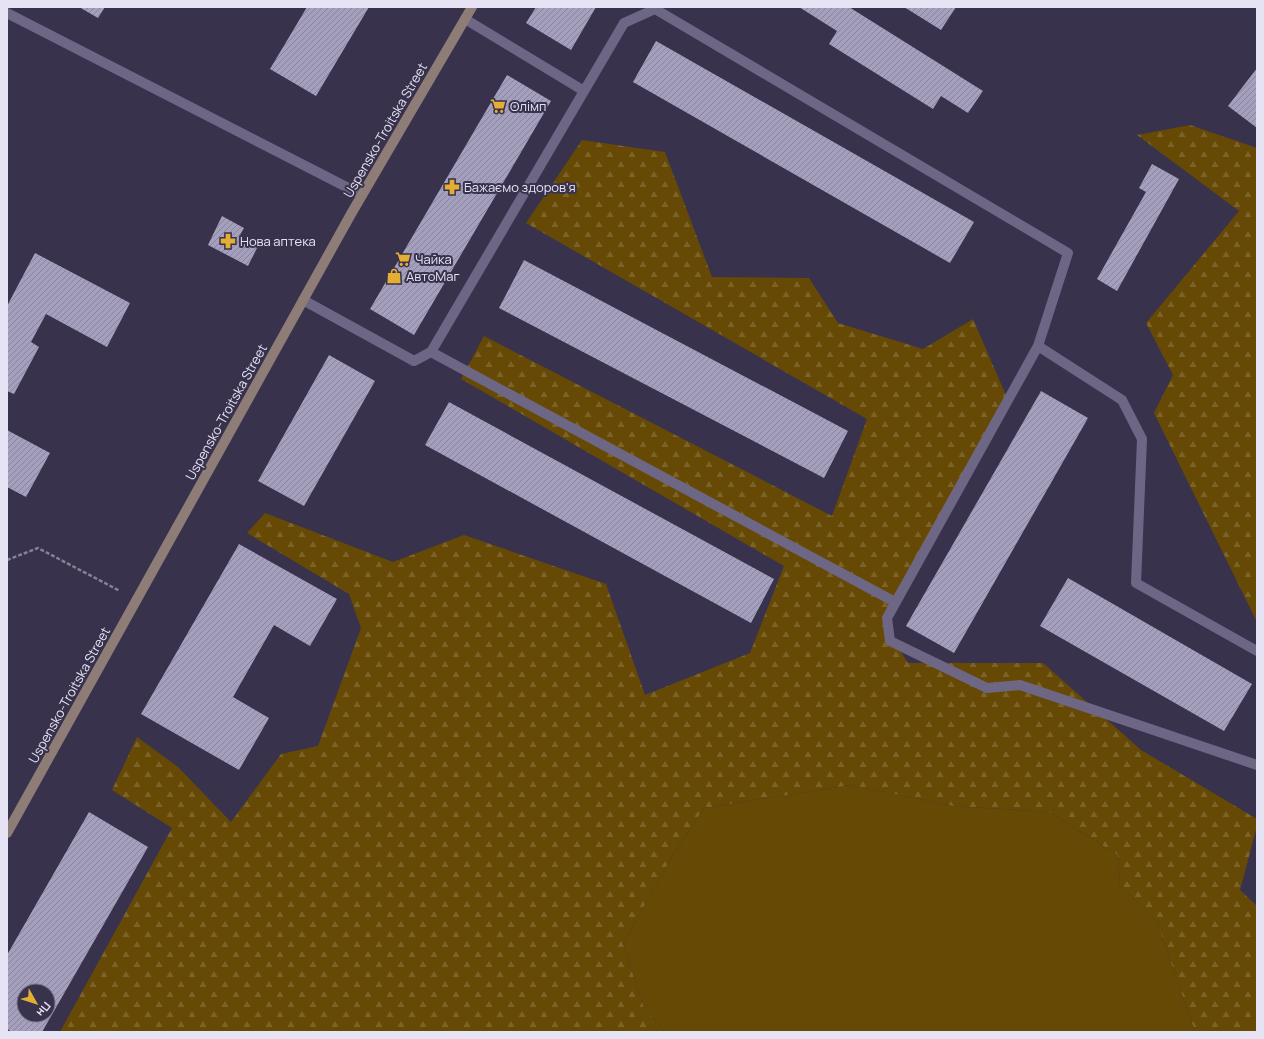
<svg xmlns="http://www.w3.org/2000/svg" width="1264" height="1039" font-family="Manrope,sans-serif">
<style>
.green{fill:#654904}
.forest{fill:url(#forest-firs)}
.building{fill:url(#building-hatch);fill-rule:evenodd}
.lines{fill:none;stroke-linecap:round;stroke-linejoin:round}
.path{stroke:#868197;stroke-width:2.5;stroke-dasharray:4 2;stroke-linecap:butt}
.lane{stroke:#6d6785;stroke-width:10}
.secondary{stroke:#8e7c76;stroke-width:10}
.labels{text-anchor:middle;stroke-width:4;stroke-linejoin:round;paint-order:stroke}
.poi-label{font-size:13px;fill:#e6e3f4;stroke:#38324d;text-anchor:start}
.street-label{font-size:13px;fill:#e6e3f4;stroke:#38324d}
</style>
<defs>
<pattern id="forest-firs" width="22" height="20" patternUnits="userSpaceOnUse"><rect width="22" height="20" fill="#654904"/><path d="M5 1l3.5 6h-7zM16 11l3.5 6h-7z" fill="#7b6329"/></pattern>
<pattern id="building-hatch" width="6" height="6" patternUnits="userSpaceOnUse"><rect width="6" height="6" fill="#a59fbe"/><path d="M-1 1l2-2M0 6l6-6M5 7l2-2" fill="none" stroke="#88849b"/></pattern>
</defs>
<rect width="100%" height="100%" fill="#38324d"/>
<path class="green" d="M851,785L953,806L1049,812L1118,855L1120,885L1157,922L1194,1029L1191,1032H666L644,1008L623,944L672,856L704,808Z"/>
<path class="forest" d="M1190,125L1257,148V622L1154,413L1173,375L1146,323L1239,211L1137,135Z
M582,140L665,152L712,277L809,278L838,323L923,349L973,319L1008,400L885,627L908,663H1043L1141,750L1257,819V826L1240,890L1257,906V1032H1191L1194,1029L1157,922L1120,885L1118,855L1049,812L953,806L851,785L704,808L672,856L623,944L644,1008L666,1032H60L172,828L112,790L137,737L178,767L231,822L281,754L318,746L361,628L349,594L247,533L265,513L393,562L464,535L606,584L645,695L750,653L784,566L461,379L484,336L832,516L867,419L526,223Z"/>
<path class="building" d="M79,7H105L98,18Z
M307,7H369L316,96L270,69Z
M536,7H596L571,50L526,23Z
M799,7H849L983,91L968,113L941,96L933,109L829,44L837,31Z
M904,7H956L941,30Z
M656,41L974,222L950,263L633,82Z
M1257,68V128L1228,106Z
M507,75L551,101L414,335L370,309Z
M1152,164L1179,179L1117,291L1097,279L1146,192L1139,188Z
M222,216L244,228L239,237L258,246L248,266L208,245Z
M35,253L130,303L107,347L46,314L31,342L39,347L14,394L7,391V306Z
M524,260L848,431L824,478L499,308Z
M329,355L375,381L304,506L258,481Z
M1041,391L1088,418L954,653L906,626Z
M449,402L774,579L751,623L425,445Z
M7,430L50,453L26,497L7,487Z
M239,544L337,599L310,646L274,625L233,697L269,718L239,770L141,714Z
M1068,578L1252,684L1224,731L1040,626Z
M89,812L148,847L42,1032H12L7,1029V955ZM24,991H48V1015H24Z"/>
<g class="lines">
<path class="path" d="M7,560L38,548L120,591"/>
<path class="lane" d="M7,13L362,195
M465,19L584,91
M303,300L414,361L431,352L624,23L655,9L1068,253L1038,346L887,618L890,641L987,688L1020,685L1257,765
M1038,346L1122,400L1142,439L1136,583L1257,651
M431,352L895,602"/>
<path class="secondary" d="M7,833L351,214L472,7"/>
</g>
<defs>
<g id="supermarket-bare" transform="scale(1.2)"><path d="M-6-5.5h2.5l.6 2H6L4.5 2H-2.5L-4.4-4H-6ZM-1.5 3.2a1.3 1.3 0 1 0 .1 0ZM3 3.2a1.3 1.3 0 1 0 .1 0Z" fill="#e4ae35" stroke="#38324d" stroke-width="2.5" paint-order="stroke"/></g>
<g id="pharmacy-bare" transform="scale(1.2)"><path d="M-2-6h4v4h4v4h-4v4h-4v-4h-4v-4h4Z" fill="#e4ae35" stroke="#38324d" stroke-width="2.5" paint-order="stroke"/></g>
<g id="shop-bare" transform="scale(1.2)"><path d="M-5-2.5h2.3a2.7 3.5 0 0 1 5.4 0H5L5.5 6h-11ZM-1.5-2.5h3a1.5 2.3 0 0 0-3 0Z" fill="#e4ae35" stroke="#38324d" stroke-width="2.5" paint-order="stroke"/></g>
</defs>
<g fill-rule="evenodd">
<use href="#supermarket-bare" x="498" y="106"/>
<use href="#pharmacy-bare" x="452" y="187"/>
<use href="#pharmacy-bare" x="228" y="241"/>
<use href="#supermarket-bare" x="403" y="259"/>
<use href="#shop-bare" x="394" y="276"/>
</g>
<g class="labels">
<g class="poi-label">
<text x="510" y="111">Олімп</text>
<text x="464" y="192">Бажаємо здоров'я</text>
<text x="240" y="246">Нова аптека</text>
<text x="415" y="264">Чайка</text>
<text x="406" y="281">АвтоМаг</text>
</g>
<g class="street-label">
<text transform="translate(385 130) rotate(-60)" y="5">Uspensko-Troitska Street</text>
<text transform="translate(226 412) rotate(-61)" y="5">Uspensko-Troitska Street</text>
<text transform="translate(69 695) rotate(-61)" y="5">Uspensko-Troitska Street</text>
</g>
</g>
<rect width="1264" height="1039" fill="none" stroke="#e6e3f4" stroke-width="16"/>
<g transform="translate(36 1003) rotate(129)"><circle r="19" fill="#38324d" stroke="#7e7990"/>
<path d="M0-3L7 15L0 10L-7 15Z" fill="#e4ae35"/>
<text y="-6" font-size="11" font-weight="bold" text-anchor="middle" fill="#e6e3f4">Пн</text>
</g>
</svg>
